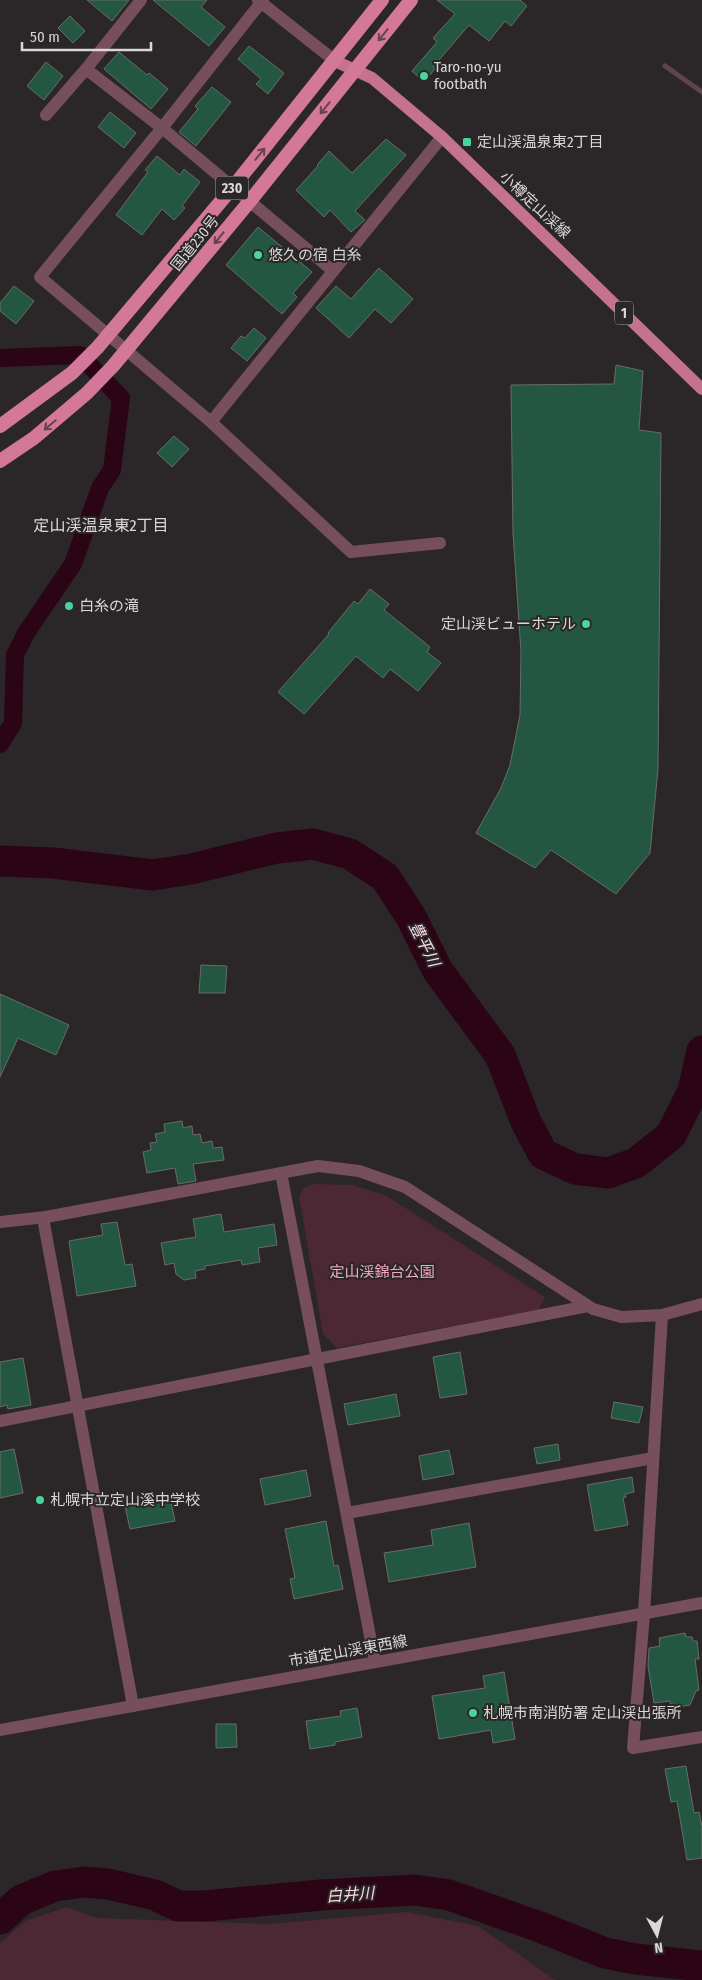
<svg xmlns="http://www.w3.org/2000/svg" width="702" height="1980" font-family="'Fira Sans Condensed','Noto Sans JP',sans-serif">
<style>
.green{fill:#4c2734}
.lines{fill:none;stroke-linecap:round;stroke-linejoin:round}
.stream{stroke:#604350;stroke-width:5}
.canal{stroke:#2b0415;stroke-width:18}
.river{stroke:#2b0415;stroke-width:31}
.building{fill:#235741;stroke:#686c6a}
.minor{stroke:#774e5c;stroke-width:12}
.tertiary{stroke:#774e5c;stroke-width:12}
.primary{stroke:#c4728e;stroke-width:12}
.trunk{stroke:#d37898;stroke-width:14}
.oneway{stroke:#66434f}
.poi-dot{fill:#49d49c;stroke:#2b2728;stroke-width:2}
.labels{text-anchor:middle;stroke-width:4;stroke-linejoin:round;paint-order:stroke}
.shield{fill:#2b2728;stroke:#a6a2a3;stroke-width:1}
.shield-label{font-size:14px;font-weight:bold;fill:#dad7d8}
.poi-label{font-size:15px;fill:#dad7d8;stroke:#2b2728;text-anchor:start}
.street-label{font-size:15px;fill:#dad7d8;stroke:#2b2728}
.park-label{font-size:15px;fill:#f7a8c2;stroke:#2b2728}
.neighbourhood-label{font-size:16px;fill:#ded8da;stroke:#2b2728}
.water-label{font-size:16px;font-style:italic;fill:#fbd9e3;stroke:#2b2728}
</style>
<rect width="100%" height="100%" fill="#2b2728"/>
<path class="green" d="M315,1184L352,1185L385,1195L545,1297L539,1310L337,1348L323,1334L299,1196L305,1187Z
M67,1907L96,1918L269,1924L407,1912L478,1926L555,1980H0V1943L25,1921Z"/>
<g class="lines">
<path class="stream" d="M665,66L702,92"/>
<path class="canal" d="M0,358L80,355L121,398L112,470L100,488L73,564L26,633L15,655L13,723L0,744"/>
<path class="river" d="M0,861L53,863L153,875L191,869L277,848L313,844L350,854L385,877L411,917L438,971L500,1055L526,1122L543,1154L575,1169L608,1173L636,1163L671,1135L693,1091L702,1051
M0,1919L21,1900L55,1886L85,1882L108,1884L155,1895L178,1906H205L321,1895L415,1890L449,1895L540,1927L605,1953L635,1959L702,1966"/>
</g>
<path class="building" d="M87,0H129L112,21Z
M153,0H207L201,7L225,27L209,46Z
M437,0H520L527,6L511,26L505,21L489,41L469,25L433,67L435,69L424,82L412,71L437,42L433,38L455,14Z
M70,16L85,31L73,43L58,28Z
M249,46L284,73L268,94L256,84L261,79L238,59Z
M119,52L147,75L149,73L168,89L151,109L104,69Z
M46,62L63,76L44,100L27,86Z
M212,87L231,102L196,146L179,132L198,109L195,106Z
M110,112L136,133L124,148L98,127Z
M386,139L406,155L355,211L365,220L351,232L330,210L324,217L296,190L318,166L317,165L329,151L352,173Z
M157,156L180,175L184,169L200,182L182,206L185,208L174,220L162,209L142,235L116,215L148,172L145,170Z
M258,227L312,272L293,293L297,297L282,314L226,265Z
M379,268L413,299L391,323L375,309L349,338L316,308L336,286L351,299Z
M14,286L34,301L16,324L0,311V303Z
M254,328L266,338L247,361L231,348L241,336L245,338Z
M616,365L643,371L639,430L661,433L658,769L650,853L616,894L551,850L535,868L476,833L501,788L510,765L520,715L521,652L513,533L511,385L614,384Z
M174,436L189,449L172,467L157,453Z
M370,589L389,604L384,610L430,647L427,652L441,663L418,691L390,669L383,678L356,656L304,714L278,692L329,634L328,633L354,601L358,604Z
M201,965L227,966L225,993H199Z
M0,994L69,1025L56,1055L18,1038L0,1077Z
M182,1121L183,1128L192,1126L193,1135L200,1134L202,1143L212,1141L213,1148L222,1147L224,1160L193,1164L196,1181L178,1184L175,1168L147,1173L143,1152L151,1150L150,1143L157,1142L155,1134L165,1132L164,1124Z
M221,1214L224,1232L274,1224L277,1245L258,1248L260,1262L242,1265L241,1260L205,1266V1269L195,1271L196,1278L184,1280L176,1274L174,1263L165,1265L161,1243L196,1237L193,1219Z
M117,1222L125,1265L132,1264L136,1286L77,1296L69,1241L103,1235L101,1224Z
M460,1352L467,1394L440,1398L433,1357Z
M23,1358L31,1405L8,1409L7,1405L0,1407V1362Z
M396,1394L400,1416L348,1425L344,1404Z
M614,1402L643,1407L639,1423L611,1418Z
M558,1444L560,1460L537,1464L534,1448Z
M14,1449L23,1493L0,1498V1452Z
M449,1450L454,1474L423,1480L419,1456Z
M306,1470L311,1496L265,1505L260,1479Z
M632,1477L634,1492L625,1494L626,1497L623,1498L628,1525L595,1531L587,1485Z
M170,1498L175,1521L130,1529L125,1506Z
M326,1521L334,1566L338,1565L343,1589L294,1599L290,1579L295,1578L285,1529Z
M469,1523L476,1567L389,1582L384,1553L433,1545L431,1530Z
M685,1633L686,1637H692L693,1641H697L699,1659H695L699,1690L696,1691L690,1705L671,1708L670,1701L654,1703L648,1666L649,1648L660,1646L659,1638Z
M504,1672L515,1739L493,1743L491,1730L439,1739L432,1696L485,1688L483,1676Z
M357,1708L362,1737L335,1742V1745L310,1749L306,1721L341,1716L340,1711Z
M216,1724H236L237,1747L216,1748Z
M686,1766L694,1813L699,1812L702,1827V1858L687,1860L677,1801L671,1802L665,1769Z"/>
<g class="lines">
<path class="minor" d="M258,0L335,61
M263,0L162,128L40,277L211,422L351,552L440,543
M86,69L162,128L333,271
M46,115L86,69L141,0
M211,422L442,137
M281,1173L375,1662
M43,1218L133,1706
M0,1222L46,1217L318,1166L359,1171L405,1187L593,1309L621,1317L662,1315L702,1304
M662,1315L644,1614L633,1748L702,1737
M0,1421L588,1306
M347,1513L653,1458"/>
<path class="tertiary" d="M0,1730L702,1603"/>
<path class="primary" d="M335,61L372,78L442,137L702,389"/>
<path class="trunk" d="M0,426L72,373L98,347L233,187L382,0
M0,461L34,438L87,393L113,366L250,201L411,0"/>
</g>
<defs><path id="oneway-shaft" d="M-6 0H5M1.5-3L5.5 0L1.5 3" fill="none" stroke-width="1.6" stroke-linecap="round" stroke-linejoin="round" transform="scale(1.25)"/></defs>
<g class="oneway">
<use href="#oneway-shaft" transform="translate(383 35) rotate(129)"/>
<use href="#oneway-shaft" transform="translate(325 108) rotate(129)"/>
<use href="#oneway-shaft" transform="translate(260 154) rotate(-51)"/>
<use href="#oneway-shaft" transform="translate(219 238) rotate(129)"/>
<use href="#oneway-shaft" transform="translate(50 425) rotate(140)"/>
</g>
<g class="poi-dot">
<circle cx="424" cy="76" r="5"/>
<rect x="462" y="137" width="10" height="10" rx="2.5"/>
<circle cx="258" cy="255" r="5"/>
<circle cx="69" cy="606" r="5"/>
<circle cx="586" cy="624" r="5"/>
<circle cx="40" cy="1500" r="5"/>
<circle cx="473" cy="1713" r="5"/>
</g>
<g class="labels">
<g class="shield">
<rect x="216" y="176.5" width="32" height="23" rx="4"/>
<rect x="615" y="301.5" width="18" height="23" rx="4"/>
</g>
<g class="shield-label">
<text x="232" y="193">230</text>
<text x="624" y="318">1</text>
</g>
<g class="poi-label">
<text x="434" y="72">Taro-no-yu<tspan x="434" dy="17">footbath</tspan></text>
<text x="477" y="147">定山渓温泉東2丁目</text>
<text x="268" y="260">悠久の宿 白糸</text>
<text x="79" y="611">白糸の滝</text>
<text x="576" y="629" text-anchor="end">定山渓ビューホテル</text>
<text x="50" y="1505">札幌市立定山溪中学校</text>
<text x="483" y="1718">札幌市南消防署 定山渓出張所</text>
</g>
<g class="street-label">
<text transform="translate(535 205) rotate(43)" y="5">小樽定山渓線</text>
<text transform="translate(195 243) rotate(-51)" y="5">国道230号</text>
<text transform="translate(348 1651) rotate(-10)" y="5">市道定山渓東西線</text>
</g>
<g class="park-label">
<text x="382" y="1277">定山渓錦台公園</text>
</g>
<g class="neighbourhood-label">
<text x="101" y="531">定山渓温泉東2丁目</text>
</g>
<g class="water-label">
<text transform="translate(425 944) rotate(63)" y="6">豊平川</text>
<text transform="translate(350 1894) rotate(-4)" y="6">白井川</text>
</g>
</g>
<g transform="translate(657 1935) rotate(173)" stroke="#2b2728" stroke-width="4" paint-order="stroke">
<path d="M0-4L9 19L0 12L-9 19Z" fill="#dad7d8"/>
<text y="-8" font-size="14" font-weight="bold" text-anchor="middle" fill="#dad7d8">N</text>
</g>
<path d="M22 42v8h129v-8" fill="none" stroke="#dad7d8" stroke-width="2.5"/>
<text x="30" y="42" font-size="15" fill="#dad7d8" stroke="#2b2728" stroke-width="4" paint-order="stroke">50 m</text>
</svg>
